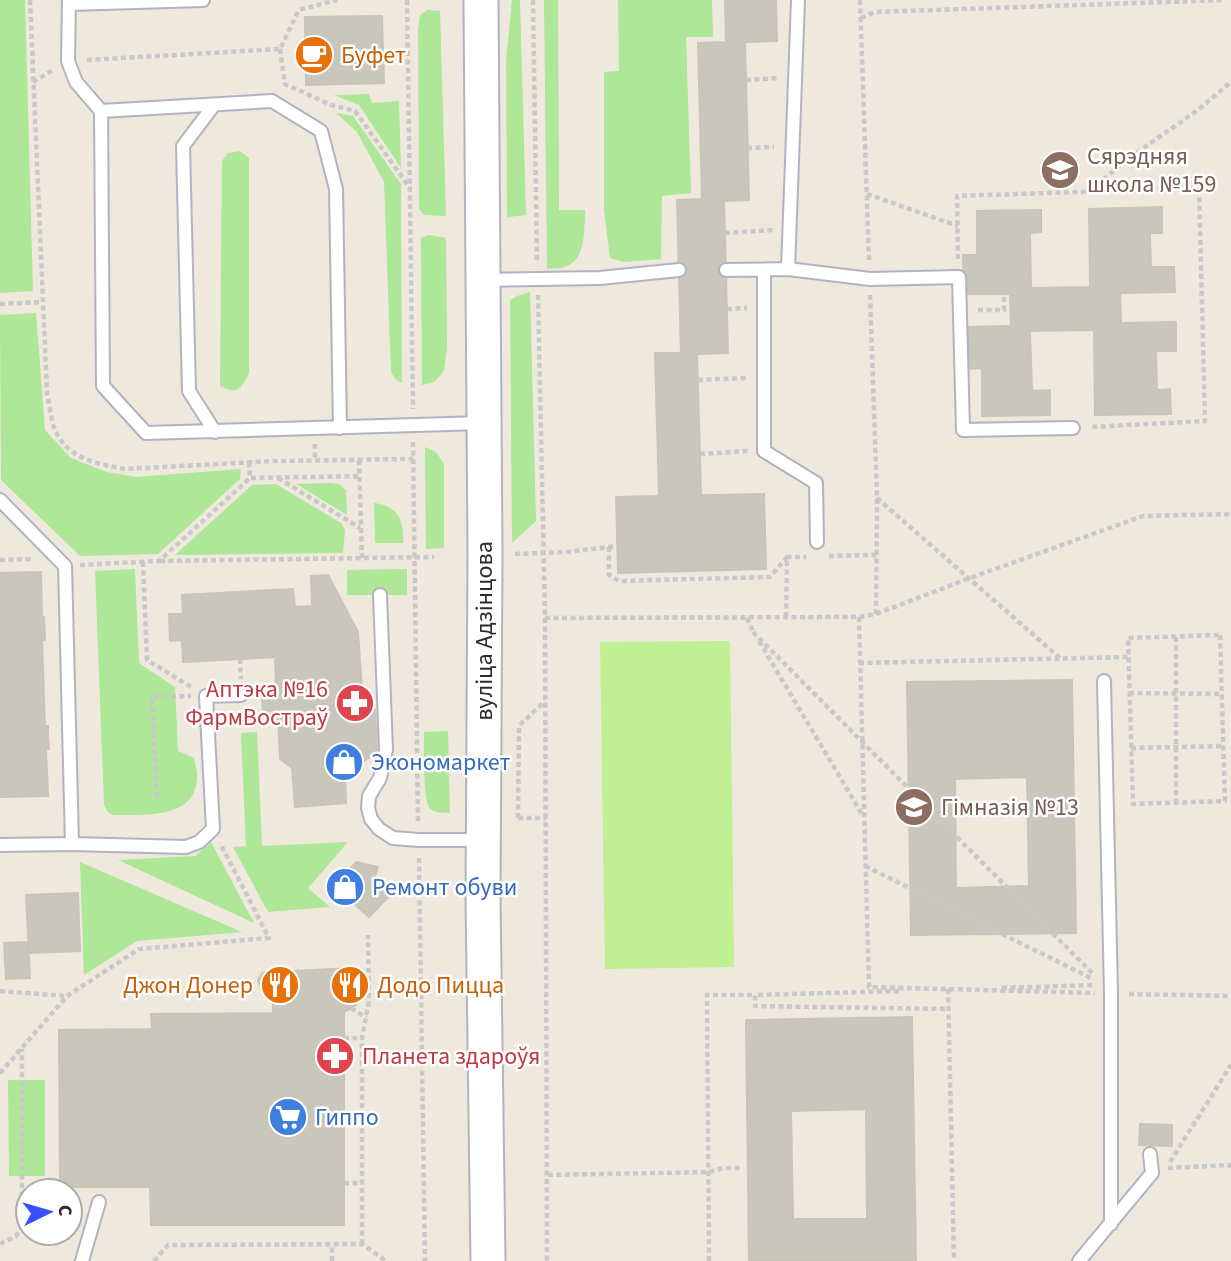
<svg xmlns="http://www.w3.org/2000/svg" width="1231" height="1261" font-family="'Source Sans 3',sans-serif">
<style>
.green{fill:#ade797}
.pitch{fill:#c1ef93}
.building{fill:#c9c6bc;stroke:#cac4b7;stroke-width:2;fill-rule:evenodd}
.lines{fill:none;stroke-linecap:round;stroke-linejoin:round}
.lane-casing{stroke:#b1b3c0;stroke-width:16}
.secondary-casing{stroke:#b1b3c0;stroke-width:37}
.path{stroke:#c8c8c8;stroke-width:4.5;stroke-dasharray:5 3.5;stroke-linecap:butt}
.lane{stroke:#fff;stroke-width:12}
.secondary{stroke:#fff;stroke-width:33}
.labels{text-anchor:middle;stroke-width:5;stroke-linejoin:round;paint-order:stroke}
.food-label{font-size:24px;fill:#c56008;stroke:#fff;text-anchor:start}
.education-label{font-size:24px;fill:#785e54;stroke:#fff;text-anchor:start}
.street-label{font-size:24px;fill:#2c2c2c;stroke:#fff}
.health-label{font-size:24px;fill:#be3a42;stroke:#fff;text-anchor:end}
.shop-label{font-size:24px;fill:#366cbe;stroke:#fff;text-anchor:start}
</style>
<rect width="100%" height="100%" fill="#eee8dd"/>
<path class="green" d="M0,0H25L33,291L0,293Z
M512,0H520L526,215L507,217L506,61Z
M544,0H558L559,210H585C584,229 587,259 565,267C560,269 553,268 547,269Z
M618,0H712L713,37H686L691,193L662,196L661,259L624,262L610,258L604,210V72L619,71Z
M427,10L440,11L446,216L424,215L419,209L418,30L420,15Z
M369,94L372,103L399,101L401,168L359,105L334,95Z
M336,113L353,116L401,184L402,383L396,380L391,372L384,182L357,132Z
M240,151L249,158V373C241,389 238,395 220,386L222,161L228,153Z
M429,235L446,238L447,348L444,370L440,376L434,382L422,385L421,238Z
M530,292L536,521L512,543L510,300L517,296Z
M36,313L45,430L71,458L107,472L136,477L241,469L240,479L158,554L80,556L1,480L0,315Z
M425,447L436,452L444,464V548L426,549Z
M330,483L339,484L346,490L347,515L296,484Z
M276,484L341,523L345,530L343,553L175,555L252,485Z
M374,503C399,506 404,521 403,543H375Z
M135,569L139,663L175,687L178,751L194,758C195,764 197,770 197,775C198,821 143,814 112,815L107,811L104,805L95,571Z
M407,569V595H347V570Z
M448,731L450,813C443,812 433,814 429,807C423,797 424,746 424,732Z
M257,732L262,846L348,842L308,888L330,907L268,912L233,847L246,846L241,733Z
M211,842L254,923L118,860L195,856Z
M80,862L242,932L137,941L84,975Z
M8,1080H45V1176H9Z"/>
<path class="pitch" d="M730,641L734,967L605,969L600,642Z"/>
<path class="building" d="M725,0H776L777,41L745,42L749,200L724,201L728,353L697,354L701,495L659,496L655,353H681L677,200L702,199L698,43L726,42Z
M382,16L384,83L306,85L305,17Z
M1162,207V233H1150L1151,267H1174L1175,292L1120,293L1121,323L1176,322V351H1156L1157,390L1170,389L1171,414L1095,415L1094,330L1030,331L1032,391L1050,390V415L982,416V368L967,369L966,327L1011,326L1010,294H964L963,255H977V211L1041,210V232L1030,233L1031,288L1090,287L1089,209Z
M764,494L766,569L618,573L616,497Z
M41,572L42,617H44L45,640H42L45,726H48V737L49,749H46L48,796L0,797V573Z
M328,575L358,632L363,704L375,710L377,753L345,772L346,803L295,807L292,768L280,759L278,716L263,717L262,691L276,690L275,657L298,656L296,632L313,631L311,576Z
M293,589L295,607L312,606L313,631L296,632L298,656L183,662L182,640L170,641L169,614H183L182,595Z
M1072,680L1076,933L911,935L907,682ZM1027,777L1029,886L956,888L955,779Z
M356,862L378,867L374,879L391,894L369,917L334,886Z
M78,893L80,951L29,953L26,895Z
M28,942L30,978L6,979L4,943Z
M348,968L358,977L360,990L356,1005L344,1012V1225H151L150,1187H60L59,1030L152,1029L151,1014L273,1013V998L262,991L258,980L262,973Z
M912,1017L916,1261H749L746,1020ZM866,1109L867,1219H793L791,1111Z
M1140,1124L1172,1125V1146L1139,1145Z"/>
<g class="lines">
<g class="lane-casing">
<path id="lane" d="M69,0L68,61L76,82L101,111L103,386L146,433L483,423
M69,4L203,0
M214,105L183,146L189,391L215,432
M101,111L272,101L321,131L336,189L340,428
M788,269L798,0
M726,270L788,269L870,279L959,277L963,430L1073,428
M764,270V451L816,483L817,542
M483,280L600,278L679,270
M0,500L65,566L72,844L0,845
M380,595L386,750L380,778L369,796L368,808L371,819L379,829L393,838L419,840H483
M1104,681L1111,993V1224
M72,844L186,847L199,842L213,829L206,696L241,695
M82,1261L99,1202
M1079,1261L1152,1173L1150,1154"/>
</g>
<g class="secondary-casing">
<path id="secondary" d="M481,0L485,555L483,898L488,1261"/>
</g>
<path class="path" d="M30,0L47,394C50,406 51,421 56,432C69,459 98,464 125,469L274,461L413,459
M407,0L413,409
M533,0L537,262
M860,0L869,261
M861,18L875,12L1225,0
M280,49L285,84L331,105L355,111L410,188
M87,60L280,49L299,10L337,0
M746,80L780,78
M33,82L53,70
M747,148L774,147
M1091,191L1122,163L1198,110L1231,82
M867,194L958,226
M725,233L773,230
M958,259L957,196L1199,188L1205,421L1090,427
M538,295L545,618L547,1261
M870,295L877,497L876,614
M0,304L42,302
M727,309L747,308
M978,310H1004V294
M698,380L746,378
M413,442L418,822
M315,444V460
M700,454L748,451
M359,460L362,558
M249,462L250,478L360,476
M278,478L360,528
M877,498L1060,658
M609,547V575L619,581L770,577L787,557
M515,554L566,552L617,546
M829,556L877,555
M0,560L34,559
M160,561L434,557
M143,562L147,660L191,687
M80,565L159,561L250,478
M786,617L787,557H806
M859,617L869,987L1095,993
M545,618L859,617L876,614L970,578L1143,516L1231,514
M747,618L754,633
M753,632L1093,974
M1220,635L1225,801L1133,804L1128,638Z
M1176,637V803
M759,641L863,816
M240,659L241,679
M859,663L1128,657
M1129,693L1221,694
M1131,748L1223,746
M157,797L152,697L191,696
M518,818L519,726L545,701
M518,818H546
M419,858L425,1261
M865,866L1093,979
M1002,988L1095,985
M948,989L954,1261
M0,991L66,996
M899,991L755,995V1006L949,1009
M1129,994L1231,996
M351,1008L366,1018
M344,1038H362
M0,1073L67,996L139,949L269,938L220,843
M1170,1162L1231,1065
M1168,1168L1231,1165
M548,1175L709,1172L723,1168H742
M344,1183H362
M0,1244L16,1236L22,1227V1049
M362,1244V1038L369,1001L368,935
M154,1261L168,1245L362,1244L386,1261
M332,1261V1244
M709,1261L707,995H755"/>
<use href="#lane" class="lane"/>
<use href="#secondary" class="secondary"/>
</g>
<defs>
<g id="cafe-disc" transform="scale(2.0125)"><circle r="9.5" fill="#e8710a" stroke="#fff"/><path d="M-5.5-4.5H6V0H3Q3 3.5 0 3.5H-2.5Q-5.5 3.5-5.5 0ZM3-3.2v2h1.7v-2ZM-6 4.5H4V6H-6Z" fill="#fff"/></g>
<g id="school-disc" transform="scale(2.0125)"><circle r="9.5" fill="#8d6e63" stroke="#fff"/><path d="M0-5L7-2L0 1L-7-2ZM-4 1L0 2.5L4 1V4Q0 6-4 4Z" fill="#fff"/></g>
<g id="pharmacy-disc" transform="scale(2.0125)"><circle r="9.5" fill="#e0444e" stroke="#fff"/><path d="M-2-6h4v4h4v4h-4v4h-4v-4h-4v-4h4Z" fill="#fff"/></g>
<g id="shop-disc" transform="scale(2.0125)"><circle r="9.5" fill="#3f7fe0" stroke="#fff"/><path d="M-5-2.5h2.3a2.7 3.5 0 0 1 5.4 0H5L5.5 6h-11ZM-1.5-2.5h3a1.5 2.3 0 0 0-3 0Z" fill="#fff"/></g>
<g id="restaurant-disc" transform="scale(2.0125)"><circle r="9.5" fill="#e8710a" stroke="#fff"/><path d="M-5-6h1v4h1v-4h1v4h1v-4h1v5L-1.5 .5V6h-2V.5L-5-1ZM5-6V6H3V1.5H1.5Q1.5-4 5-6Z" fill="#fff"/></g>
<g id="supermarket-disc" transform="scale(2.0125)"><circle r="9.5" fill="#3f7fe0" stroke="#fff"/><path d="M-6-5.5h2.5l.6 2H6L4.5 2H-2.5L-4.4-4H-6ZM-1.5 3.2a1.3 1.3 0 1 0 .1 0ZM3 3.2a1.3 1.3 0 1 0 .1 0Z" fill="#fff"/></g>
</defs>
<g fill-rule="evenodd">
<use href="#cafe-disc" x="314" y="55"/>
<use href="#school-disc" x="1060" y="170"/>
<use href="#pharmacy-disc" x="355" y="703"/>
<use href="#shop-disc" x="344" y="762"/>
<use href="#school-disc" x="914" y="807"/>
<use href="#shop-disc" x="345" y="887"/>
<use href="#restaurant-disc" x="280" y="985"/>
<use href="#restaurant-disc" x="350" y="985"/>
<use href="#pharmacy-disc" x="335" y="1056"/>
<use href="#supermarket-disc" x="288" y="1117"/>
</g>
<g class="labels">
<g class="food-label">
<text x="341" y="63">Буфет</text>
<text x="253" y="993" text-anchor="end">Джон Донер</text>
<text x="377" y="993">Додо Пицца</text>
</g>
<g class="education-label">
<text x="1087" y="164">Сярэдняя<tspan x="1087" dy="28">школа №159</tspan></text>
<text x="941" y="815">Гімназія №13</text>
</g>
<g class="street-label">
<text transform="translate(484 631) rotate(-90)" y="8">вуліца Адзінцова</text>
</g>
<g class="health-label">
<text x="328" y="697">Аптэка №16<tspan x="328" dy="28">ФармВостраў</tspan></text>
<text x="362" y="1064" text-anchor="start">Планета здароўя</text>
</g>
<g class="shop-label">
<text x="371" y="770">Экономаркет</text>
<text x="372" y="895">Ремонт обуви</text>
<text x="315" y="1125">Гиппо</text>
</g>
</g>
<g transform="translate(49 1212) rotate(85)"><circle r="33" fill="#ffffff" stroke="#ababab" stroke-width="2"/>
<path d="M0-5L12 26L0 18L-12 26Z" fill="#3950ff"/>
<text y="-10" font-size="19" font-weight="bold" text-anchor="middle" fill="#2c2c2c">С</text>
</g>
</svg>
